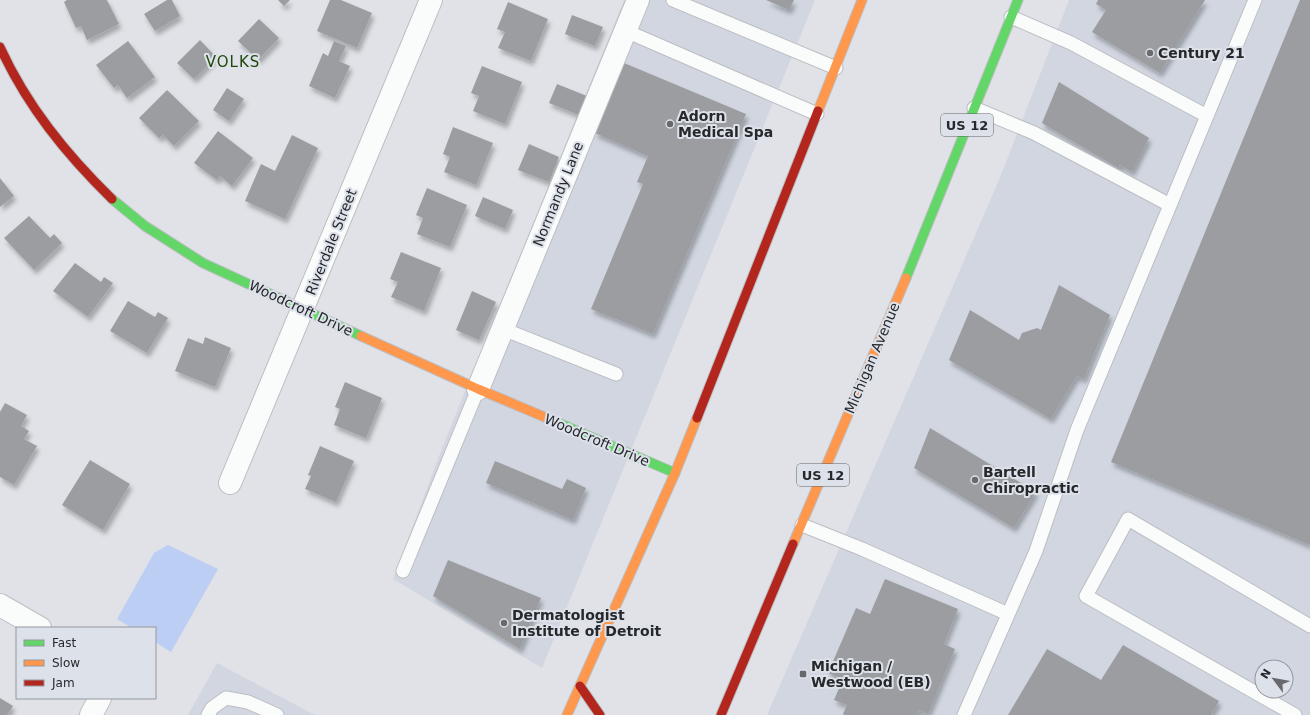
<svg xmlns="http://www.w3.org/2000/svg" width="1310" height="715" font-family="'DejaVu Sans',sans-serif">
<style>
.built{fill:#d1d6e0;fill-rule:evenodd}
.green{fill:#bccef3}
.building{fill:#9c9da1;filter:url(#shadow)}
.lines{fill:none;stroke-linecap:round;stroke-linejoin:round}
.lane-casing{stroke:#bcbec2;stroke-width:15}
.street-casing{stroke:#bcbec2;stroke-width:24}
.fast-casing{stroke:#bcbec2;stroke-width:11}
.slow-casing{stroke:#bcbec2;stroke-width:11}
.jam-casing{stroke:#bcbec2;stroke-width:11}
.lane{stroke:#fafbfb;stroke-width:13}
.street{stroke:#fafbfb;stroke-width:22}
.fast{stroke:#63d668;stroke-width:9}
.slow{stroke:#ff974d;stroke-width:9}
.jam{stroke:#b3261e;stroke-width:9}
.poi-dot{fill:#67696d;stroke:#dde1ea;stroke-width:1.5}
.labels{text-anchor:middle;stroke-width:4;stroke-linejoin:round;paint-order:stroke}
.shield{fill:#dde1ea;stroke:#5d6064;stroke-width:1}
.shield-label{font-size:13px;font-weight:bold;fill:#26282b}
.poi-label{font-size:14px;font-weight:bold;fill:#26282b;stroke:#dde1ea;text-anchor:start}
.street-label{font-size:14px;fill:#26282b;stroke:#dde1ea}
.neighbourhood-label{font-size:15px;letter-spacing:1px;fill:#204809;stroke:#dde1ea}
</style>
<defs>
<filter id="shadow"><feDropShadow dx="2.5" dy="4.5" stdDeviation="2" flood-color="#0004"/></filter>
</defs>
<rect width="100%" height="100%" fill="#e0e2e7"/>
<path class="built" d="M624,0H815L542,668L393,579L439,456L482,349Z
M1069,0H1310V715H767L999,180ZM1262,667H1286V691H1262Z
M217,663L315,715H188Z"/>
<path class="green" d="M168,545L218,569L171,652L155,642V628H132L117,619L154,553Z"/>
<path class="building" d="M67,0H107L119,24L87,40L81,26L76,28L64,2Z
M167,0H172L180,16L155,31L144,14Z
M278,0H290L284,6Z
M330,0H341L372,13L357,48L317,31Z
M766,0H794L789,10Z
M1098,0H1205L1160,73L1092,32L1106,10L1096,4Z
M1300,0H1310V545L1111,462Z
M508,2L548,19L531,61L498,48L505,32L497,29Z
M572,15L603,27L595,46L565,34Z
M259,19L279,38L258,60L238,41Z
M200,40L216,57L194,79L177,63Z
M128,41L155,77L127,98L118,85L114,88L96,65Z
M334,41L346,46L339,61L350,66L335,98L309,86L323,53L328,56Z
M624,63L746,114L653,334L591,309L643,184L637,182L648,156L595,133Z
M482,66L522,82L505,124L473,111L479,96L471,93Z
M1059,82L1149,138L1132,172L1120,165L1118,168L1042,123Z
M557,84L587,96L579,115L549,103Z
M227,88L244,99L229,121L213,110Z
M167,90L199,121L174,146L163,135L159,138L139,118Z
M453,127L493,143L476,185L444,172L450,157L443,154Z
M218,131L253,158L232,186L220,176L217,180L194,163Z
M292,135L318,148L285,219L245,201L261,164L275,171Z
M529,144L559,157L549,182L518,170Z
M0,178L14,196L0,207Z
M427,188L467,205L450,247L417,234L423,218L416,215Z
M483,197L513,210L505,229L475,216Z
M29,216L50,238L54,234L62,243L34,270L4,238Z
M401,252L441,268L424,311L391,297L398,282L390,279Z
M75,263L101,282L104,277L113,283L88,317L53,291Z
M1059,285L1110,315L1084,379L1077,376L1051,419L949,360L970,310L1019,340L1022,333L1037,328L1041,330Z
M472,291L496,302L479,340L456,330Z
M128,301L155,317L158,312L168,318L147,353L110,331Z
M205,337L231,348L215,387L175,371L188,338L203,344Z
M345,382L382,398L366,438L334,425L340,409L335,407Z
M5,403L27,415L21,426L29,431L24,439L37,446L14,485L0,477V412Z
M930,428L1036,492L1014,528L914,468Z
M320,446L354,461L336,502L305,489L311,476L308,475Z
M90,460L130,484L103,530L62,505Z
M495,461L562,489L567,479L586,488L573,520L486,483Z
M448,560L541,598L520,649L433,596Z
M885,579L958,609L944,644L955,649L928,714L919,710L917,715H844L843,714L847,705L834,700L843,679L828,673L856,608L870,614Z
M1123,645L1219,701L1211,715H1008L1047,649L1101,680Z
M0,698L13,706L7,715H0Z"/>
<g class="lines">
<g class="lane-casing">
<path id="lane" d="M673,0L836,68
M1011,17L1071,43L1207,116
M626,31L817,114
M974,108L1034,133L1170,205
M503,329L616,374
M802,525L862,549L1008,614
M403,571L478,389
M208,715L212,708L226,698L248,702L277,715
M964,715L1036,551L1077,430L1255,0
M1295,715L1086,596L1128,519L1310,626"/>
</g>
<g class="street-casing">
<path id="street" d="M478,389L638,0
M230,483L431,0
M0,605L40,628
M91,715L100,698"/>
</g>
<g class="fast-casing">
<path id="fast" d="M112,199L145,226L203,263L361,336
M906,278L1018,0
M554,421L675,473"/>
</g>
<g class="slow-casing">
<path id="slow" d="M818,111L862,0
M361,336L478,389L554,421
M793,544L906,278
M567,715L675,473L697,418"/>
</g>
<g class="jam-casing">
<path id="jam" d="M0,47C27,106 66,154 112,199
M697,418L818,111
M580,686L600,715
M721,715L793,544"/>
</g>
<use href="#lane" class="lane"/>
<use href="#street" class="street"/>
<use href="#fast" class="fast"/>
<use href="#slow" class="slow"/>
<use href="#jam" class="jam"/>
</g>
<g class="poi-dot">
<circle cx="1150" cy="53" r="4"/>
<circle cx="670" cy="124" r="4"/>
<circle cx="975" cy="480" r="4"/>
<circle cx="504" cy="623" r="4"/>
<rect x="799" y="670" width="8" height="8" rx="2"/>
</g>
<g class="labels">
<g class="shield">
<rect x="941" y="114" width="52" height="22" rx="3"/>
<rect x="797" y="464" width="52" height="22" rx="3"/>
</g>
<g class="shield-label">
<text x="967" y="130">US 12</text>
<text x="823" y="480">US 12</text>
</g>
<g class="poi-label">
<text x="1158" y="58">Century 21</text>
<text x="678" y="121">Adorn<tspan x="678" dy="16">Medical Spa</tspan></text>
<text x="983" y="477">Bartell<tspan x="983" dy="16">Chiropractic</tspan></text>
<text x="512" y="620">Dermatologist<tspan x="512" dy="16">Institute of Detroit</tspan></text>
<text x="811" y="671">Michigan /<tspan x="811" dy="16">Westwood (EB)</tspan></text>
</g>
<g class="street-label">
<text transform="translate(558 194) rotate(-68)" y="5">Normandy Lane</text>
<text transform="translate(331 242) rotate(-68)" y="5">Riverdale Street</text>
<text transform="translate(301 308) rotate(25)" y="5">Woodcroft Drive</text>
<text transform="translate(872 358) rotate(-67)" y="5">Michigan Avenue</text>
<text transform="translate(597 440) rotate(23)" y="5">Woodcroft Drive</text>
</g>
<g class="neighbourhood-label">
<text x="233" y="67">VOLKS</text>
</g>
</g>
<rect x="16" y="627" width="140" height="72" fill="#dde1ea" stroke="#94979e"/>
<rect x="24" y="640" width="20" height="6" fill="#63d668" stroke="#94979e"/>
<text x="52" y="647" font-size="12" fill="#26282b">Fast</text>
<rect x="24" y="660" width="20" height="6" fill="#ff974d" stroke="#94979e"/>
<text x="52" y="667" font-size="12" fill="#26282b">Slow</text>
<rect x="24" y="680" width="20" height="6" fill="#b3261e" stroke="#94979e"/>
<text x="52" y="687" font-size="12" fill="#26282b">Jam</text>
<g transform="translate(1274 679) rotate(302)"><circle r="19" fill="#dde1ea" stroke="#94979e"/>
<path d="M0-3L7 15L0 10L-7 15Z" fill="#67696d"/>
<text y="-6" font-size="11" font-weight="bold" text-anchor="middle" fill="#26282b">N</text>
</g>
</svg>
